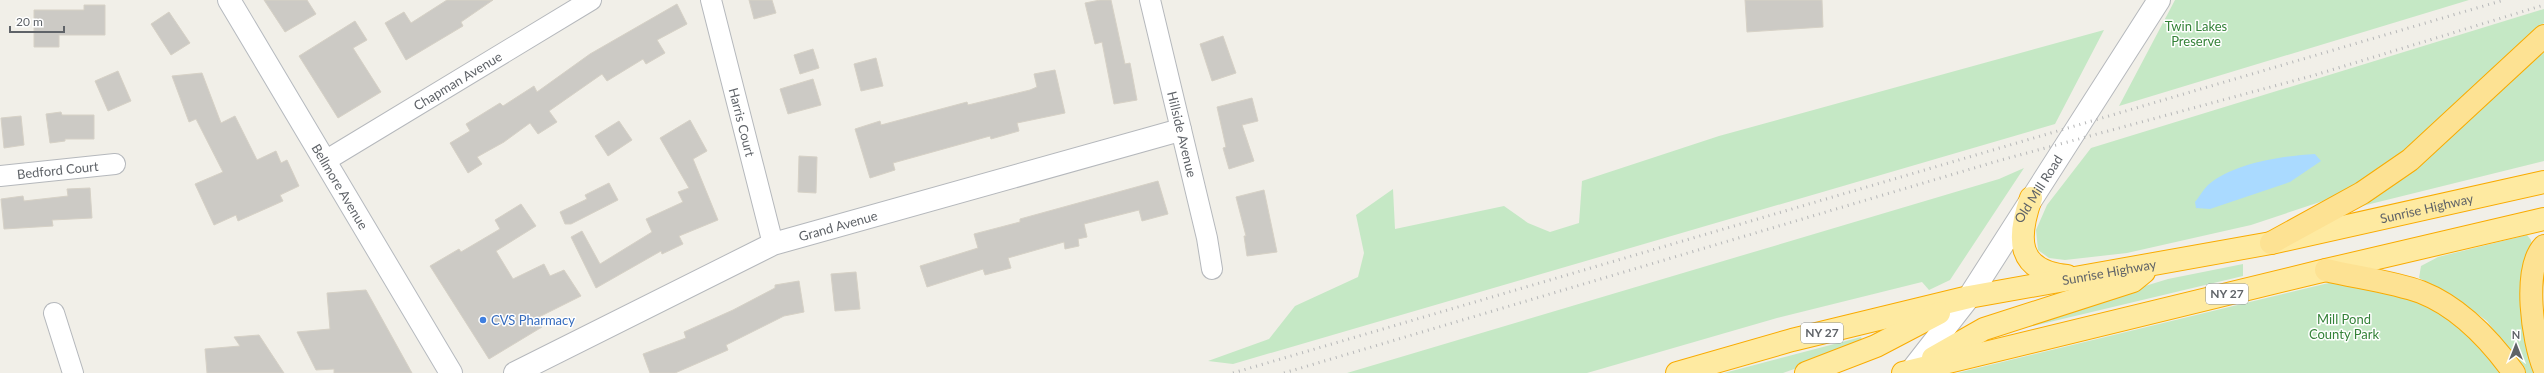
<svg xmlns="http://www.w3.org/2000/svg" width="2544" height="373" font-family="Lato,sans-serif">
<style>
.green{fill:#c5e8c5}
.water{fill:#aadaff}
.building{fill:#cccac5;stroke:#d6d1c6}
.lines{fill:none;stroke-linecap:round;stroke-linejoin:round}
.minor-casing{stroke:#b5b8bc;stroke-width:22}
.tertiary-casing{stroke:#b5b8bc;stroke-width:24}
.secondary-casing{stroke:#b6babf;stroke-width:24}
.trunk-casing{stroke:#f9ab00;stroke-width:24}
.motorway-casing{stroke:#f9ab00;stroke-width:24}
.minor{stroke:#fff;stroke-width:20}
.tertiary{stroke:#fff;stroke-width:22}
.secondary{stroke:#fff;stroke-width:22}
.trunk{stroke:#feeaa1;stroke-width:22}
.motorway{stroke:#fde293;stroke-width:22}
.rail{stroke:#b6b7b8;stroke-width:3;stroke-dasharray:1 5;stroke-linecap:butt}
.shop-dot{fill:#3f7fe0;stroke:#fff;stroke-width:1.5}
.labels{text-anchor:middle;stroke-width:3;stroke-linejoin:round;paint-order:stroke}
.shield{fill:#fff;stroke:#8f9295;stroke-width:1}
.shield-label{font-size:12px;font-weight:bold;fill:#5f6368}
.park-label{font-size:13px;fill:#348238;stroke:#fff}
.street-label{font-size:13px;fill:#5f6368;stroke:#fff}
.shop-label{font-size:13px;fill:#366cbe;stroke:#fff;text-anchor:start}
</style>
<rect width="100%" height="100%" fill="#f1efe8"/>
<path class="green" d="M2175,0H2469L2119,106Z
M2544,9V23L2382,170L2338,196L2251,225L2127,253L2065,260L2049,258L2038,250L2036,230L2047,205L2091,148Z
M2104,30L2055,124L1233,364L1208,361L1269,339L1295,306L1358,277L1364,253L1356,215L1393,189L1395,229L1504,206L1528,223L1550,232L1579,223L1582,181L1719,136Z
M2544,45V161L2346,210Z
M2024,168L1950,280L1929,290L1922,282L1777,318L1587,373H1347L1999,179Z
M2527,235L2531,240L2539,373H2525L2487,321L2450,294L2419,278L2421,266L2438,257Z
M2243,264V276L2029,327L2027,322L2168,279Z
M2345,279L2442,304L2503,373H1957Z
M1861,337L1864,344L1783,373H1724Z"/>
<path class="water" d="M2315,154L2321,161L2290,182L2210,209L2196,208L2195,202C2199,197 2203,190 2208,185C2234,163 2282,156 2315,154Z"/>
<path class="building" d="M264,0H307L316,14L285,32Z
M447,0H493L461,22L463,26L406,60L385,23L404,12L411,23Z
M749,0H772L776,13L754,19Z
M1100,0H1111L1125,64L1130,63L1137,100L1114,104L1102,42L1095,44L1085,3Z
M1745,0H1822L1823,27L1747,32Z
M677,4L687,24L657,40L665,53L646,64L643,59L607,81L602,74L549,111L557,122L538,134L530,123L504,142L477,157L482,164L468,173L450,143L470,131L466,124L500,103L503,106L534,86L537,92L590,54Z
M84,5H105V35H59V47H34V10H84Z
M169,12L190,43L171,55L151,24Z
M355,21L367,40L353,48L381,92L338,118L299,56Z
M1223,36L1236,73L1212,81L1200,44Z
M813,49L819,68L800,74L794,55Z
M876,58L883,86L861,91L854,64Z
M1055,70L1065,113L1017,123L1019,131L991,139L990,136L893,163L895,170L870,178L855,129L880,121L881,125L967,102L968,105L1030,90L1037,87L1034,74Z
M118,71L131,101L108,111L95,81Z
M202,73L221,123L235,116L257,160L276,151L281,163L287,160L299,186L280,195L283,201L238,221L236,215L214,225L195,184L223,172L196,119L189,122L172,76Z
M813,79L821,105L788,114L780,89Z
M1252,98L1258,121L1242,125L1254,161L1229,169L1223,148L1226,147L1217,107Z
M61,112L62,115H94V139H65V141L50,143L46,114Z
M21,116L24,145L4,148L1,118Z
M690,120L707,151L693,159L718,220L679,236L683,244L662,254L661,251L596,288L571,237L582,231L600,264L652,232L646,219L683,202L678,192L689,188L660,138Z
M619,121L632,140L608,156L595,136Z
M799,156L817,157L816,193L798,192Z
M1158,181L1168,214L1142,221L1139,210L1084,224L1087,237L1078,239L1079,246L1065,249L1064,242L1008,258L1011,268L985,275L983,269L927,287L920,266L978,248L974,234L1020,222V219Z
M609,183L618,200L571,224H565L560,212L587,199L585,195Z
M90,188L92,218L52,220L53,226L4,229L1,199L23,196L24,201L68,196L67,189Z
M1264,190L1277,252L1247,256L1244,236H1246L1236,197Z
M521,204L536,226L496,251L513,279L544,264L550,276L564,270L581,296L537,318L542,327L489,359L430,266L459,249L461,252L500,229L495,220Z
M856,272L860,309L835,311L831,274Z
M799,281L804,312L784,316L726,345L728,350L675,373H650L643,354L686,338L684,332L733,310L775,288V285Z
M366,290L412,373H334V369L316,370L297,332L330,329L327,293Z
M259,335L284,373H207L205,349L240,346L234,337Z"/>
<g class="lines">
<g class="minor-casing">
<g id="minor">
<path id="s1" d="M711,0L773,244"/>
<path id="s2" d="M1150,0L1207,238L1212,269"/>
<path id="s3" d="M325,161L591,0"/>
<path id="s4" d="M0,176L115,164"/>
<path d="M54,313L73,373"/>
</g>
</g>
<g class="tertiary-casing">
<g id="tertiary">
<path id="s5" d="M1912,370L1969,297L2159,0"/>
<path id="s6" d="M515,373L773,244L1180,130"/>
</g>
</g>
<g class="secondary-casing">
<g id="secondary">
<path id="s7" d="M229,0L451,373"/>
</g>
</g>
<g class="trunk-casing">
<g id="trunk">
<path d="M2031,198C2017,238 2016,271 2067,276"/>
<path d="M1933,358L1984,329L2133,281L2144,272"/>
<path id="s8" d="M1677,373L1792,340L1969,297L2271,243L2544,182"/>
<path d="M1806,373L1876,346L1939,313"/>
<path d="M1903,373L2326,270L2544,219"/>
</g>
</g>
<g class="motorway-casing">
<path id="motorway" d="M2271,243L2362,193L2410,160L2544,36
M2544,246C2522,269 2533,341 2544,368
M2326,270C2355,277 2394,282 2421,292C2459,307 2491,341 2514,373"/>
</g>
<use href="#minor" class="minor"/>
<use href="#tertiary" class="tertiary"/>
<use href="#secondary" class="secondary"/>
<use href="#trunk" class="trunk"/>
<use href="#motorway" class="motorway"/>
<path class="rail" d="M1233,373L2504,0
M1284,373L2001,160L2315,75L2544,5"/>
</g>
<circle class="shop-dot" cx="483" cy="320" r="4"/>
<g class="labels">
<g class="shield">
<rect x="2206" y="284" width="42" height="20" rx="3"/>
<rect x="1801" y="323" width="42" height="20" rx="3"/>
</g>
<g class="shield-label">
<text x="2227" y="298">NY 27</text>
<text x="1822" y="337">NY 27</text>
</g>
<g class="park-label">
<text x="2196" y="31">Twin Lakes<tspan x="2196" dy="15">Preserve</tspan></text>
<text x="2344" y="324">Mill Pond<tspan x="2344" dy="15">County Park</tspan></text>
</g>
<g class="street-label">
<text dy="5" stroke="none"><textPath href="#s3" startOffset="155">Chapman Avenue</textPath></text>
<text dy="5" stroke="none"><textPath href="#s1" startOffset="126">Harris Court</textPath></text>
<text dy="5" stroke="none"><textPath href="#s2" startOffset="138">Hillside Avenue</textPath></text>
<text dy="5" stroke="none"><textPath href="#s4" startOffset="58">Bedford Court</textPath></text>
<text dy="5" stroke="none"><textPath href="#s7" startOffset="217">Bellmore Avenue</textPath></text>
<text dy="5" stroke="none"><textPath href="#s5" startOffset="221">Old Mill Road</textPath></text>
<text dy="5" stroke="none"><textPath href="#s8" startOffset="768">Sunrise Highway</textPath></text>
<text dy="5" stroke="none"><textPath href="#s6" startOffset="356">Grand Avenue</textPath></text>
<text dy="5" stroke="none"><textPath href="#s8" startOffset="444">Sunrise Highway</textPath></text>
</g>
<g class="shop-label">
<text x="491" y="325">CVS Pharmacy</text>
</g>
</g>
<g transform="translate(2516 345)" stroke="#ffffff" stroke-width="3" paint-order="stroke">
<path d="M0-3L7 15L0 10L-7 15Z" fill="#5f6368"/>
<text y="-6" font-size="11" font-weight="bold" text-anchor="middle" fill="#5f6368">N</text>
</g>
<path d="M10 26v6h54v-6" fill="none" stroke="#5f6368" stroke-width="2"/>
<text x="16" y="26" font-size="12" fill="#5f6368" stroke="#ffffff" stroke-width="3" paint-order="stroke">20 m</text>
</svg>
